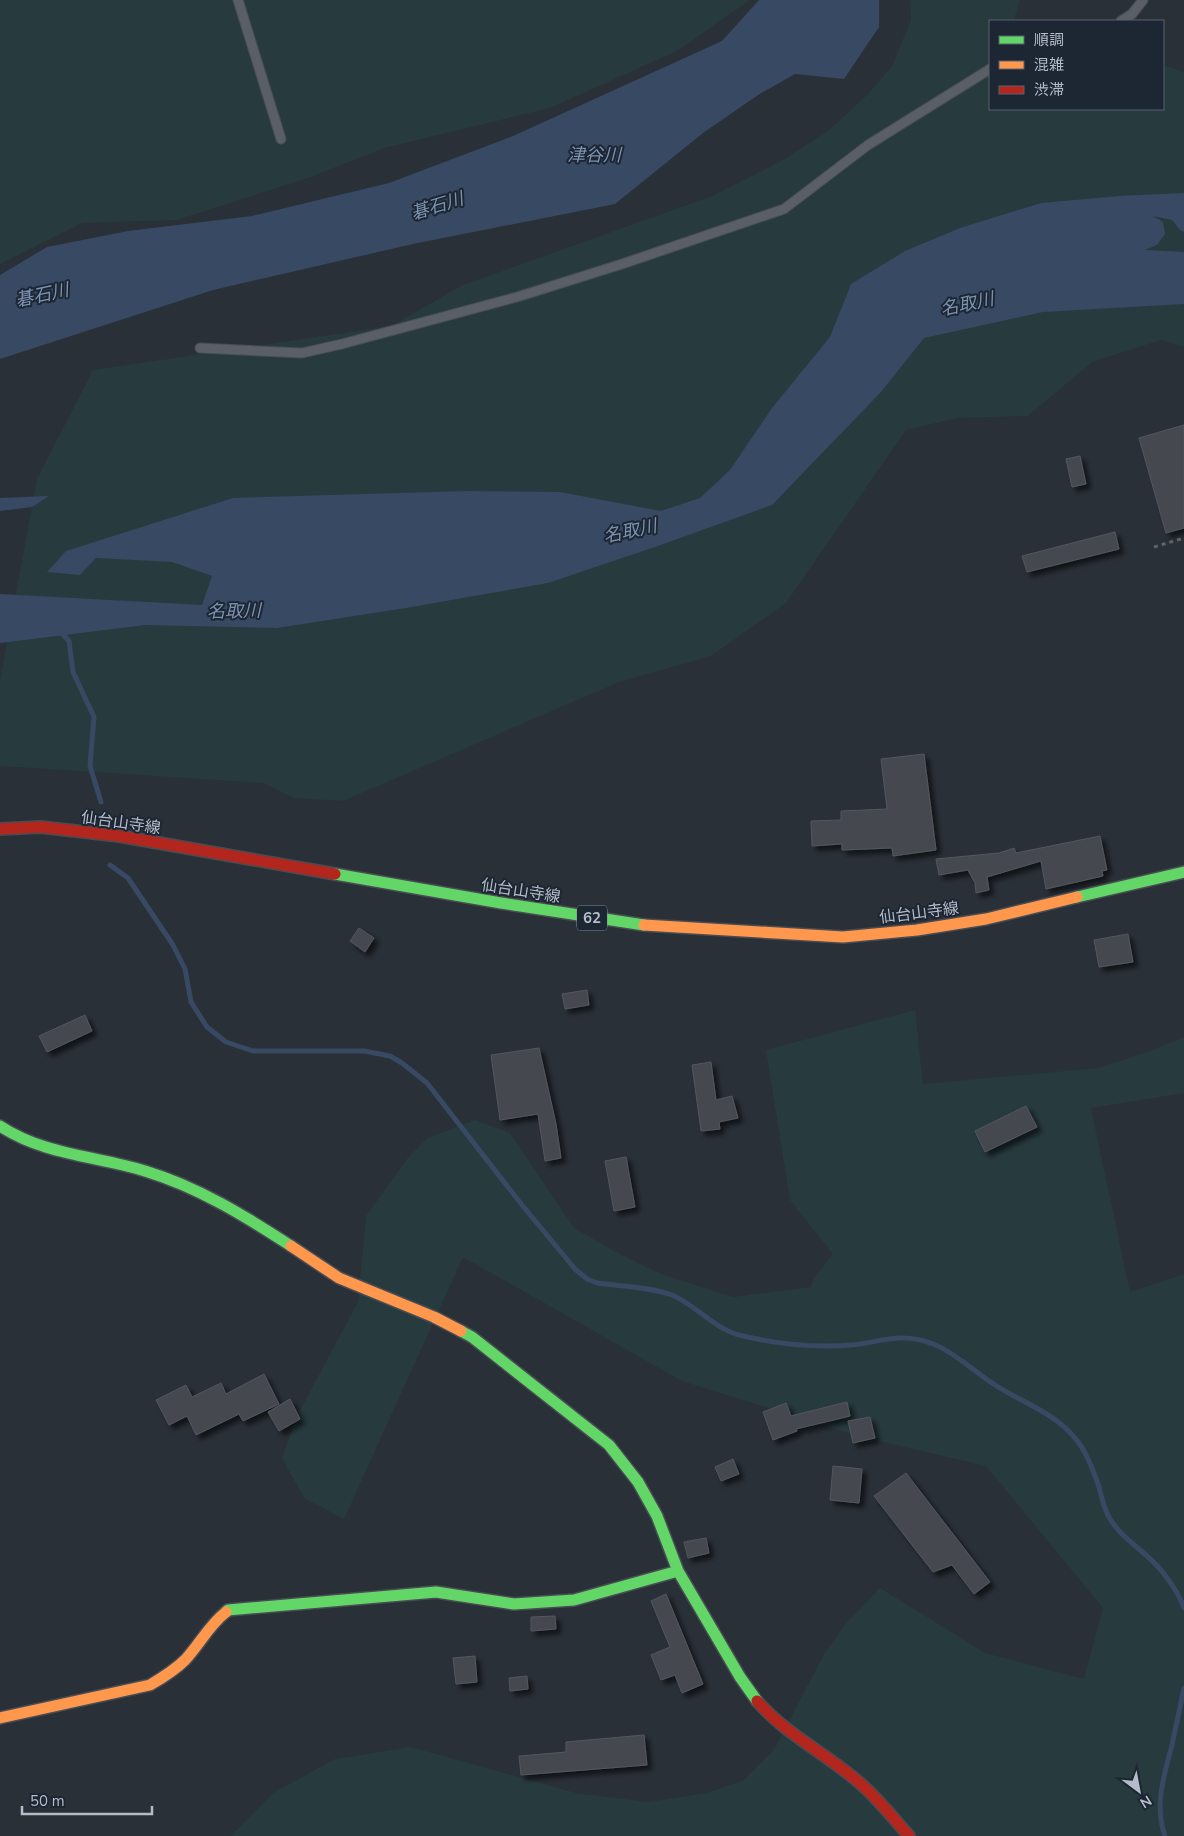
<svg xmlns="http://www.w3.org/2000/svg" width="1184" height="1836" font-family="'Nunito Sans','Noto Sans JP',sans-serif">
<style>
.green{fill:#273a3e}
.water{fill:#384963}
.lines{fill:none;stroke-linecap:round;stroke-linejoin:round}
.stream{stroke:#384963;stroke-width:5}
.building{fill:#444950;stroke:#52575f;filter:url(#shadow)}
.lane-casing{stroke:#484c53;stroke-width:11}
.fast-casing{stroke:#484c53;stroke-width:14}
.slow-casing{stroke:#484c53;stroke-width:14}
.jam-casing{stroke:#484c53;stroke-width:14}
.path{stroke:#5d636a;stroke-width:3;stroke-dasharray:4 4;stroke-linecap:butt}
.lane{stroke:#5a5e66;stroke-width:9}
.fast{stroke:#63d668;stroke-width:11}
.slow{stroke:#ff974d;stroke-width:11}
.jam{stroke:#b3261e;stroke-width:11}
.labels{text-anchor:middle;stroke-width:4;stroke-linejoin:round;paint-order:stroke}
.shield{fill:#1d2633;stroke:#878f9c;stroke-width:1}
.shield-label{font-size:15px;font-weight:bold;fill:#b4bcc9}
.street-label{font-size:16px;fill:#b4bcc9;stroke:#1d2633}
.water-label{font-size:18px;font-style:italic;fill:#7c92b1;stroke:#1d2633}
</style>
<defs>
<filter id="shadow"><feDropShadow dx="4.5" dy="4.5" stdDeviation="2.5" flood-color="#0009"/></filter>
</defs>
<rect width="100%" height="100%" fill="#2a3038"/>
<path class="green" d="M0,0H750L677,51L550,108L384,148L308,178L177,220L82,223L0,264Z
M910,0H1020L1014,20L1016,21H990V109H1163V65L1184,72V347L1161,340L1092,362L1028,416L958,418L906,430L786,603L711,656L619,682L343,801L294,798L264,783L0,766V680L37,479L93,370L391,326L463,285L712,196L783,160L828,131L868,94L892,66L911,20Z
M915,1010L923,1084L1099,1068L1150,1051L1184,1037V1093L1091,1108L1130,1292L1184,1274V1836H231L273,1793L335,1759L411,1747L576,1793L648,1802L707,1793L744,1780L774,1750L824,1654L847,1622L880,1588L985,1653L1084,1679L1103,1608L986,1466L858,1436L682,1381L463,1257L344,1519L304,1498L282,1458L299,1412L358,1302L366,1216L407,1159L428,1138L475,1120L510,1133L574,1228L616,1252L661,1274L733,1297L811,1287L814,1278L833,1254L790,1200L766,1050Z"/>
<path class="water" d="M759,0H879V27L844,79L795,74L758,95L703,133L615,204L413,244L213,290L0,359V275L47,247L128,231L252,216L389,183L513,136L722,41Z
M1184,193V232L1180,230L1172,220L1153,216L1163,222L1165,234L1157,245L1145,250L1184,252V304L1043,312L924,338L881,392L772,505L655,547L548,583L406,608L277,628L145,625L0,643V594L202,605L212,576L172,562L96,558L80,575L47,572L66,551L233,498L467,491L560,492L661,511L700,498L730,470L772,408L830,337L851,284L905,251L960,228L1041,203L1119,196Z
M49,496L32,507L0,511V498Z"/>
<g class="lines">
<path class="stream" d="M60,631L69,641L73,672L94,717L90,766L101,802
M110,865L128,878L173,945L185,969L191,1002L207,1027L226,1042L253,1051H364L390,1056L402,1063L427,1083L522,1205L575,1269L587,1279L597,1283C619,1286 652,1287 672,1295C696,1305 713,1328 739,1335C775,1344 815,1348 852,1345C869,1344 886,1337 904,1338C940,1338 964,1364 992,1383C1020,1402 1052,1411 1074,1437C1086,1450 1093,1470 1099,1487C1102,1498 1104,1509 1110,1519C1120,1535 1134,1544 1147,1556C1162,1569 1177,1589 1184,1608
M1165,1836C1154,1805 1164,1776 1172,1745C1176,1726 1180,1707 1184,1688"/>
</g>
<path class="building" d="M1184,425V528L1166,533L1139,438Z
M1080,456L1086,484L1072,487L1066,459Z
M1115,532L1119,549L1027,572L1022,556Z
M924,754L936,850L893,856L892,848L842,850V844L812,846L811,821L841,820V811L887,809L881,759Z
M1100,836L1107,870L1102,871L1103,876L1046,889L1041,861L987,877L989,890L976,893L975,883L968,870L939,875L936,859L999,853L1014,848L1016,853Z
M359,928L374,938L365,952L350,941Z
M1128,934L1133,962L1099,967L1094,940Z
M587,990L589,1005L565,1009L562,994Z
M85,1015L92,1031L47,1052L39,1036Z
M539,1048L556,1124L561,1158L545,1161L538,1114L500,1120L491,1055Z
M711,1062L716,1100L732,1096L738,1118L719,1122L720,1129L701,1131L692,1065Z
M1026,1106L1037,1127L985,1152L975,1131Z
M626,1157L635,1207L614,1211L605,1161Z
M264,1374L279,1404L243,1421L239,1414L196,1435L187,1416L169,1425L156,1400L186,1385L192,1397L221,1383L226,1394Z
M290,1399L300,1419L279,1431L268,1412Z
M847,1402L850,1416L796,1429L797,1431L773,1440L763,1412L786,1403L791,1416Z
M870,1417L875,1438L853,1443L848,1421Z
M733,1459L739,1474L721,1481L715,1467Z
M833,1466L862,1469L859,1503L830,1500Z
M906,1473L990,1582L974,1594L952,1565L933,1572L874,1496Z
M706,1538L709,1553L688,1558L684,1542Z
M666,1594L703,1684L682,1693L675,1675L661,1680L651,1655L670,1647L651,1601Z
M555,1616L556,1629L531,1631V1617Z
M475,1656L477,1682L456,1684L453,1658Z
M527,1676L528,1689L510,1691L509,1678Z
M644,1735L647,1765L521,1775L519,1756L566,1752V1742Z"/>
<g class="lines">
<g class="lane-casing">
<path id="lane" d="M238,0L281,139
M1121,21L1132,14L1143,0
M200,348L302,353L342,344L517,297L622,264L784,209L868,145L990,69"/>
</g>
<g class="fast-casing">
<path id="fast" d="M335,874L501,903L644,925
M1077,897L1184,872
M0,1126C44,1155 96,1156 145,1171C198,1187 245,1216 291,1246
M461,1331L472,1337L609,1445L638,1482L657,1516L678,1571L740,1677L757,1701
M226,1612L228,1610L436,1592L514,1604L574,1600L678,1571"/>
</g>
<g class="slow-casing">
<path id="slow" d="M644,925L843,937L917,930L986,919L1077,897
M291,1246L339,1278L434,1317L461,1331
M0,1718L150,1685C162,1678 175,1670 185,1660C200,1644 209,1625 226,1612"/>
</g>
<g class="jam-casing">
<path id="jam" d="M0,829L41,827L119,836L335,874
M757,1701C786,1735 829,1755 862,1785C879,1800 894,1819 909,1836"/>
</g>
<path class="path" d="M1154,547L1184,538"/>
<use href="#lane" class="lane"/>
<use href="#fast" class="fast"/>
<use href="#slow" class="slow"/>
<use href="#jam" class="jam"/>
</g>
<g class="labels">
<rect class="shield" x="577" y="905.5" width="30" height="25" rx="4"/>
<g class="shield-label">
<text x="592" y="923">62</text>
</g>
<g class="street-label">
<text transform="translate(121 822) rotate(8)" y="6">仙台山寺線</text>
<text transform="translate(521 890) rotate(9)" y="6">仙台山寺線</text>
<text transform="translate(919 912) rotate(-7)" y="6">仙台山寺線</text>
</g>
<g class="water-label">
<text x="594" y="161">津谷川</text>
<text transform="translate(437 206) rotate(-17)" y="6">碁石川</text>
<text transform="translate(42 295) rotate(-12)" y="6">碁石川</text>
<text transform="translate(967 304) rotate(-12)" y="6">名取川</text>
<text transform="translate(630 531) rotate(-12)" y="6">名取川</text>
<text transform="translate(234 611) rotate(-1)" y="6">名取川</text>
</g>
</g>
<rect x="989" y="20" width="175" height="90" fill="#1d2633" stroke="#59626f"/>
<rect x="999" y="36" width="25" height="8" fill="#63d668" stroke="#59626f"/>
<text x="1034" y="45" font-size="15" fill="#b4bcc9">順調</text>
<rect x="999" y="61" width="25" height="8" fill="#ff974d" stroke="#59626f"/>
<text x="1034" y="70" font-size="15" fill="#b4bcc9">混雑</text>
<rect x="999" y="86" width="25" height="8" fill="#b3261e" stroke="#59626f"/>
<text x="1034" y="95" font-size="15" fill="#b4bcc9">渋滞</text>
<g transform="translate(1139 1791) rotate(148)" stroke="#1d2633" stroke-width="4" paint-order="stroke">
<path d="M0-4L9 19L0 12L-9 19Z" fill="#b4bcc9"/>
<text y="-8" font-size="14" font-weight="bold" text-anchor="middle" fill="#b4bcc9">N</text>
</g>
<path d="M22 1806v8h130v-8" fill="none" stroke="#b4bcc9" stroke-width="2.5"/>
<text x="30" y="1806" font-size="15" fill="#b4bcc9" stroke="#1d2633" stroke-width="4" paint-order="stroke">50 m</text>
</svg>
